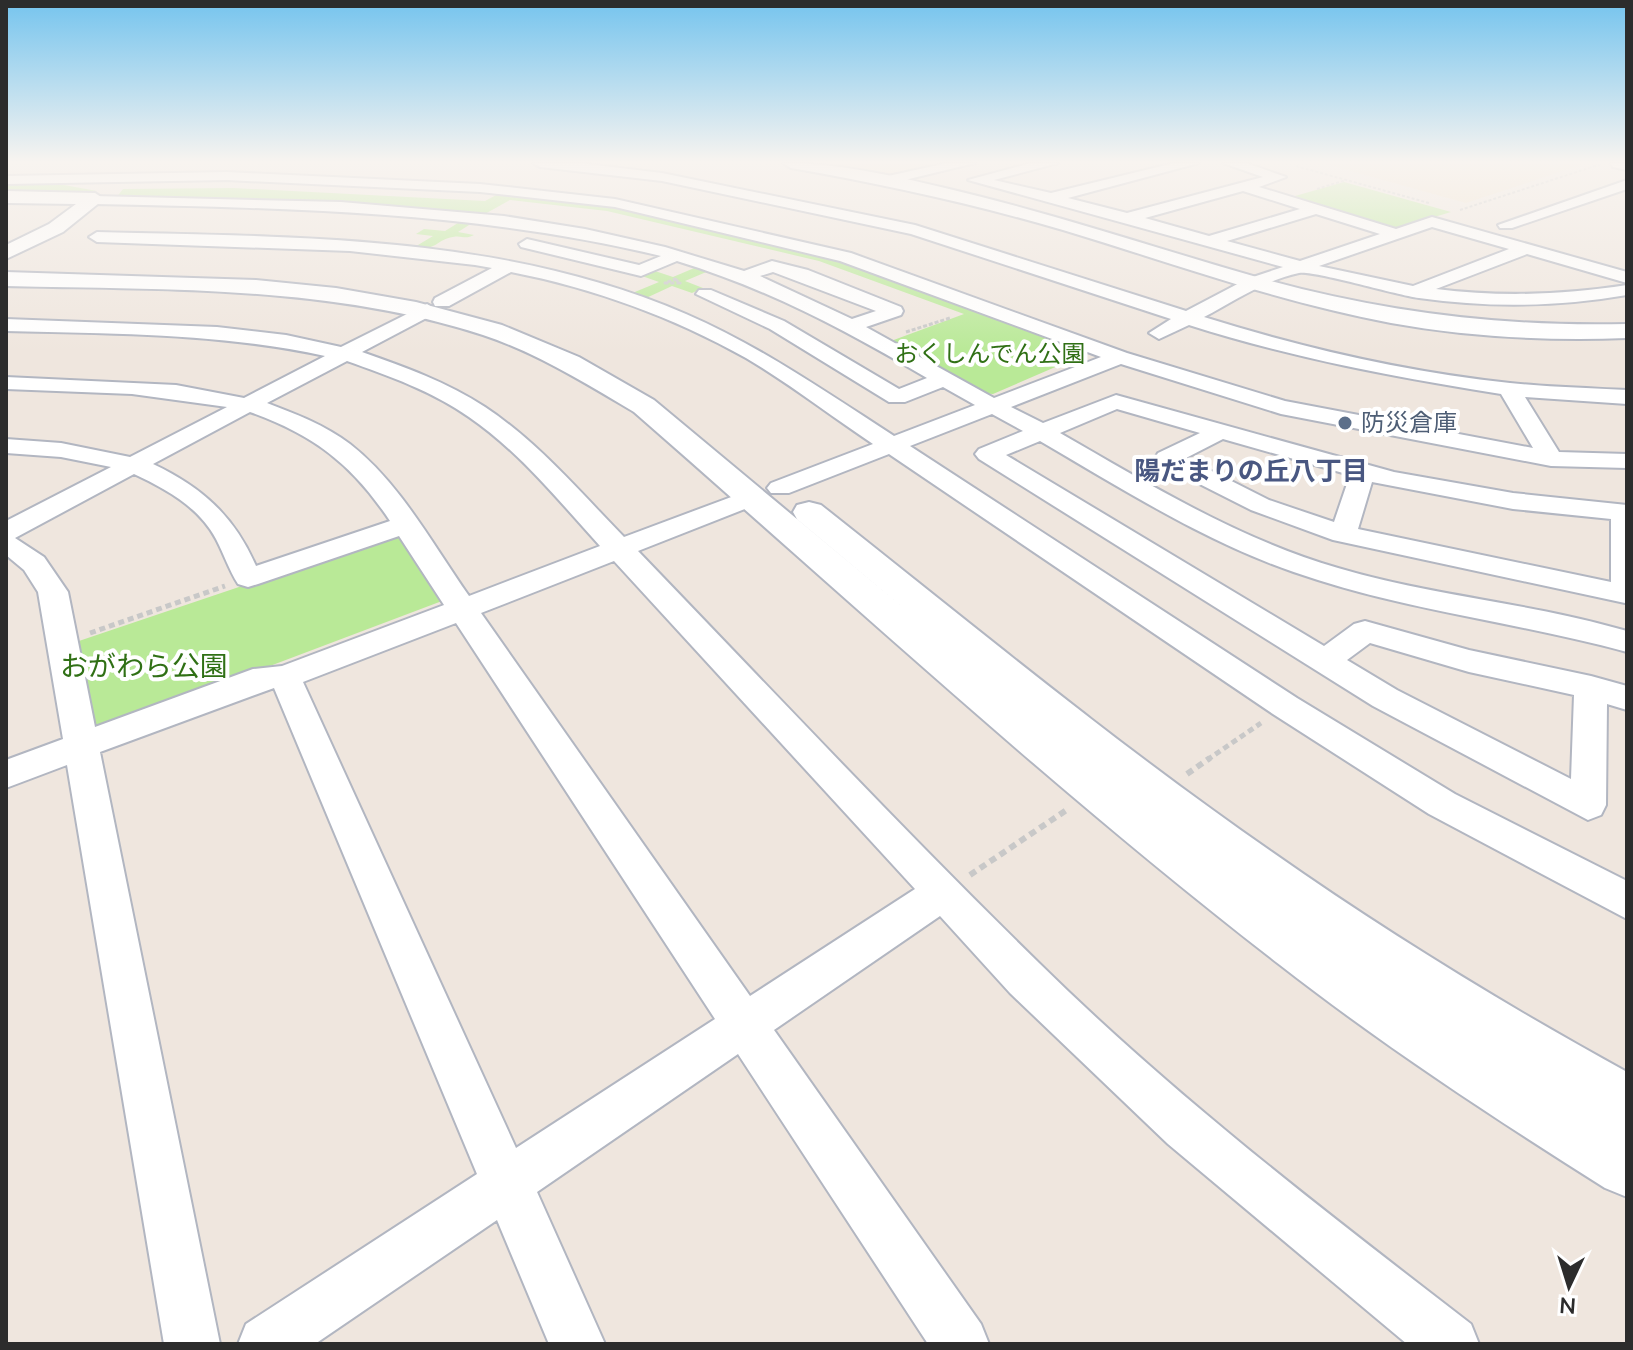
<svg xmlns="http://www.w3.org/2000/svg" width="1633" height="1350" font-family="Mulish,'Noto Sans JP',sans-serif">
<style>
.education{fill:#f1e2cc}
.green{fill:#b9e997}
.lines{fill:none;stroke-linecap:round;stroke-linejoin:round}
.minor-casing{stroke:#b2b6c1;stroke-width:4}
.tertiary-casing{stroke:#b2b6c1;stroke-width:4}
.path-far3{stroke:#c8c8c8;stroke-width:2;stroke-dasharray:3 2;stroke-linecap:butt}
.path-far2{stroke:#c8c8c8;stroke-width:3;stroke-dasharray:4 2;stroke-linecap:butt}
.path-far1{stroke:#c8c8c8;stroke-width:5;stroke-dasharray:6 4;stroke-linecap:butt}
.path{stroke:#c8c8c8;stroke-width:6;stroke-dasharray:7 5;stroke-linecap:butt}
.minor{fill:#fff;fill-rule:evenodd}
.tertiary{fill:#fff;fill-rule:evenodd}
.service-dot{fill:#5c6f8a;stroke:#fff;stroke-width:3}
.labels{text-anchor:middle;stroke-width:8;stroke-linejoin:round;paint-order:stroke}
.far-park-label{font-size:24px;fill:#307015;stroke:#fff}
.far-service-label{font-size:24px;fill:#4e5e75;stroke:#fff;text-anchor:start}
.far-neighbourhood-label{font-size:26px;font-weight:bold;fill:#495781;stroke:#fff}
.park-label{font-size:28px;fill:#307015;stroke:#fff}
</style>
<rect width="100%" height="100%" fill="#efe6de"/>
<path class="education" d="M820,163H948L885,175Z
M1322,163H1583L1584,164L1466,203Z"/>
<path class="green" d="M42,181L97,191L78,197L6,195V182Z
M1344,182L1451,212L1394,229L1288,198Z
M233,188L485,201L500,193L616,206L843,260L1090,352L993,394L980,393L891,341L964,314L819,261L607,211L510,200L483,215L116,198L123,189Z
M466,218L477,220L458,232L474,235C465,240 462,235 453,237C435,240 438,251 413,248L433,236L416,234L424,229L445,231Z
M699,266L711,270L685,281L703,288L692,293L672,286L644,299L630,294L659,282L642,276L655,271L673,277Z
M396,534L442,601L95,732L73,643Z"/>
<g class="lines">
<g class="minor-casing">
<path id="minor" d="M533,163H579L662,173L915,225L1186,311L1247,279L1283,267L968,180L1031,163H1058L994,180L1051,193L1174,163H1199L1068,198L1127,213L1263,177L1223,163H1246L1286,177L1259,187L1396,229L1432,217L1627,272V283L1527,254L1436,289C1501,297 1562,295 1627,285V295C1557,307 1490,308 1419,298C1396,295 1313,270 1299,273C1265,280 1234,301 1204,317C1303,348 1407,372 1510,383C1549,387 1588,388 1627,390V404L1525,397L1559,452L1627,454V468L1551,466L1281,414L1121,364L1011,407L1043,423L1116,395L1394,472L1513,493L1627,505L1625,603L1333,540L1251,510L1158,463L1155,458L1158,453L1200,433L1117,409L1060,433C1149,484 1238,539 1338,568C1428,595 1522,602 1612,627L1627,631V652C1525,624 1419,612 1318,580C1218,550 1129,493 1040,441L1006,455L1324,646L1354,624L1365,621L1469,650L1591,676L1627,686V710L1607,704L1606,805L1601,815L1588,820L1373,706L979,459L975,454L979,449L1023,431L992,414L910,446L1297,698L1455,794L1627,881V919L1429,814L1273,714L889,454L789,493H771L767,488L771,483L873,444C831,416 790,384 746,358C673,317 593,288 511,272L449,306H435L433,302L435,298L492,268L475,265L350,251L97,242L89,237L97,232C294,237 501,234 686,314C760,346 826,392 894,436L975,405L943,387L905,402H889L770,329L696,294L699,290H711L784,321L899,389L927,378C843,329 771,290 677,261L641,276L521,247L519,244L527,239L639,265L661,256C475,211 285,208 94,204L87,200L94,196L341,202L504,216L585,229L665,247L744,271L772,261L808,270L901,307L903,311L901,315L866,327L994,398L1101,357L840,261L615,207L480,192L227,180L6,184V176L227,172L480,184L615,199L851,253L1127,353L1285,401L1533,448L1501,394C1395,377 1292,358 1189,325L1159,339L1149,333L1171,319L911,234L662,181L540,167ZM1243,191L1300,209L1209,236L1145,218ZM1316,214L1380,234L1300,261L1227,241ZM1432,227L1509,249L1413,286L1319,266ZM773,272L876,311L852,319L760,276ZM1223,439L1350,475L1334,522L1269,500L1186,458ZM1372,482L1513,509L1611,519V582L1358,529ZM1370,643L1469,672L1574,695L1571,779L1397,690L1347,660Z
M947,163H975L884,185L877,181L879,178Z
M1627,180V189L1512,228H1500L1498,225Z
M427,304L436,310L434,314L362,352C405,367 447,382 485,407C538,442 580,492 624,537L742,493H760L764,498L760,503L638,551C771,689 902,829 1039,963C1173,1095 1323,1210 1471,1324L1479,1344H1407L1168,1144L1010,993L940,916L774,1030L981,1324L989,1344H928L738,1054L537,1192L605,1344H549L497,1220L315,1344H238L246,1324L477,1174L274,688L100,752L220,1344H164L67,765L6,788V760L63,739L38,592L24,570L6,555V521L111,467L61,457L6,453V439L61,443L130,457L227,407L132,394L6,389V377L176,385L244,398L325,356C220,333 113,334 6,331V319L217,327L286,335L341,347ZM347,361C389,376 432,391 469,417C520,452 559,501 600,546L469,596C433,545 400,483 350,444C325,425 296,414 267,403ZM250,412C314,435 352,464 390,521L256,566C234,516 202,487 153,464ZM134,474C166,489 199,507 216,539C224,554 229,570 238,584L248,587L258,584L399,536L444,605L282,666L253,669L95,727L68,592L44,557L15,538ZM614,561L915,889L750,996L481,613ZM456,623L715,1019L516,1148L303,682Z"/>
</g>
<g class="tertiary-casing">
<path id="tertiary" d="M783,163C838,163 891,175 945,188C1052,213 1155,248 1260,278C1381,312 1502,327 1627,324V338C1548,341 1469,337 1391,323C1279,302 1172,263 1063,230C974,204 883,184 791,168Z
M1611,163H1627V170L1613,167Z
M6,191L95,193L104,199L63,232L6,259V245L49,224L76,204L6,203Z
M6,272L256,280L336,288L416,302L502,325L579,357L654,400L935,634L797,519L793,512L797,505L809,502L821,505C969,622 1116,744 1272,852C1386,932 1505,1005 1627,1072V1197L1605,1188C1494,1118 1384,1046 1280,965C1056,792 847,598 634,412C585,383 537,353 483,335C329,285 165,290 6,286Z"/>
</g>
<path class="path-far3" d="M1296,166L1429,203
M1317,189L1346,180
M1460,210L1601,164"/>
<path class="path-far2" d="M675,279L680,283H665Z
M906,332L950,318"/>
<path class="path-far1" d="M90,633L225,586
M1207,760L1261,723"/>
<path class="path" d="M1187,774L1210,758
M970,875L1068,809"/>
<use href="#minor" class="minor"/>
<use href="#tertiary" class="tertiary"/>
</g>
<linearGradient id="sky" x2="0" y2="1"><stop stop-color="#75c4ee"/><stop offset="0.46" stop-color="#f8f4f0"/><stop offset="1" stop-color="#f8f4f0" stop-opacity="0"/></linearGradient>
<rect width="1633" height="352" fill="url(#sky)"/>
<circle class="service-dot" cx="1345" cy="423" r="8"/>
<g class="labels">
<g class="far-park-label">
<text x="990" y="362">おくしんでん公園</text>
</g>
<g class="far-service-label">
<text x="1361" y="431">防災倉庫</text>
</g>
<g class="far-neighbourhood-label">
<text x="1251" y="480">陽だまりの丘八丁目</text>
</g>
<g class="park-label">
<text x="144" y="676">おがわら公園</text>
</g>
</g>
<rect width="1633" height="1350" fill="none" stroke="#2c2c2c" stroke-width="16"/>
<g transform="translate(1569 1286) rotate(184)" stroke="#ffffff" stroke-width="6" paint-order="stroke">
<path d="M0-6L14 30L0 20L-14 30Z" fill="#2c2c2c"/>
<text y="-12" font-size="22" font-weight="bold" text-anchor="middle" fill="#2c2c2c">N</text>
</g>
</svg>
